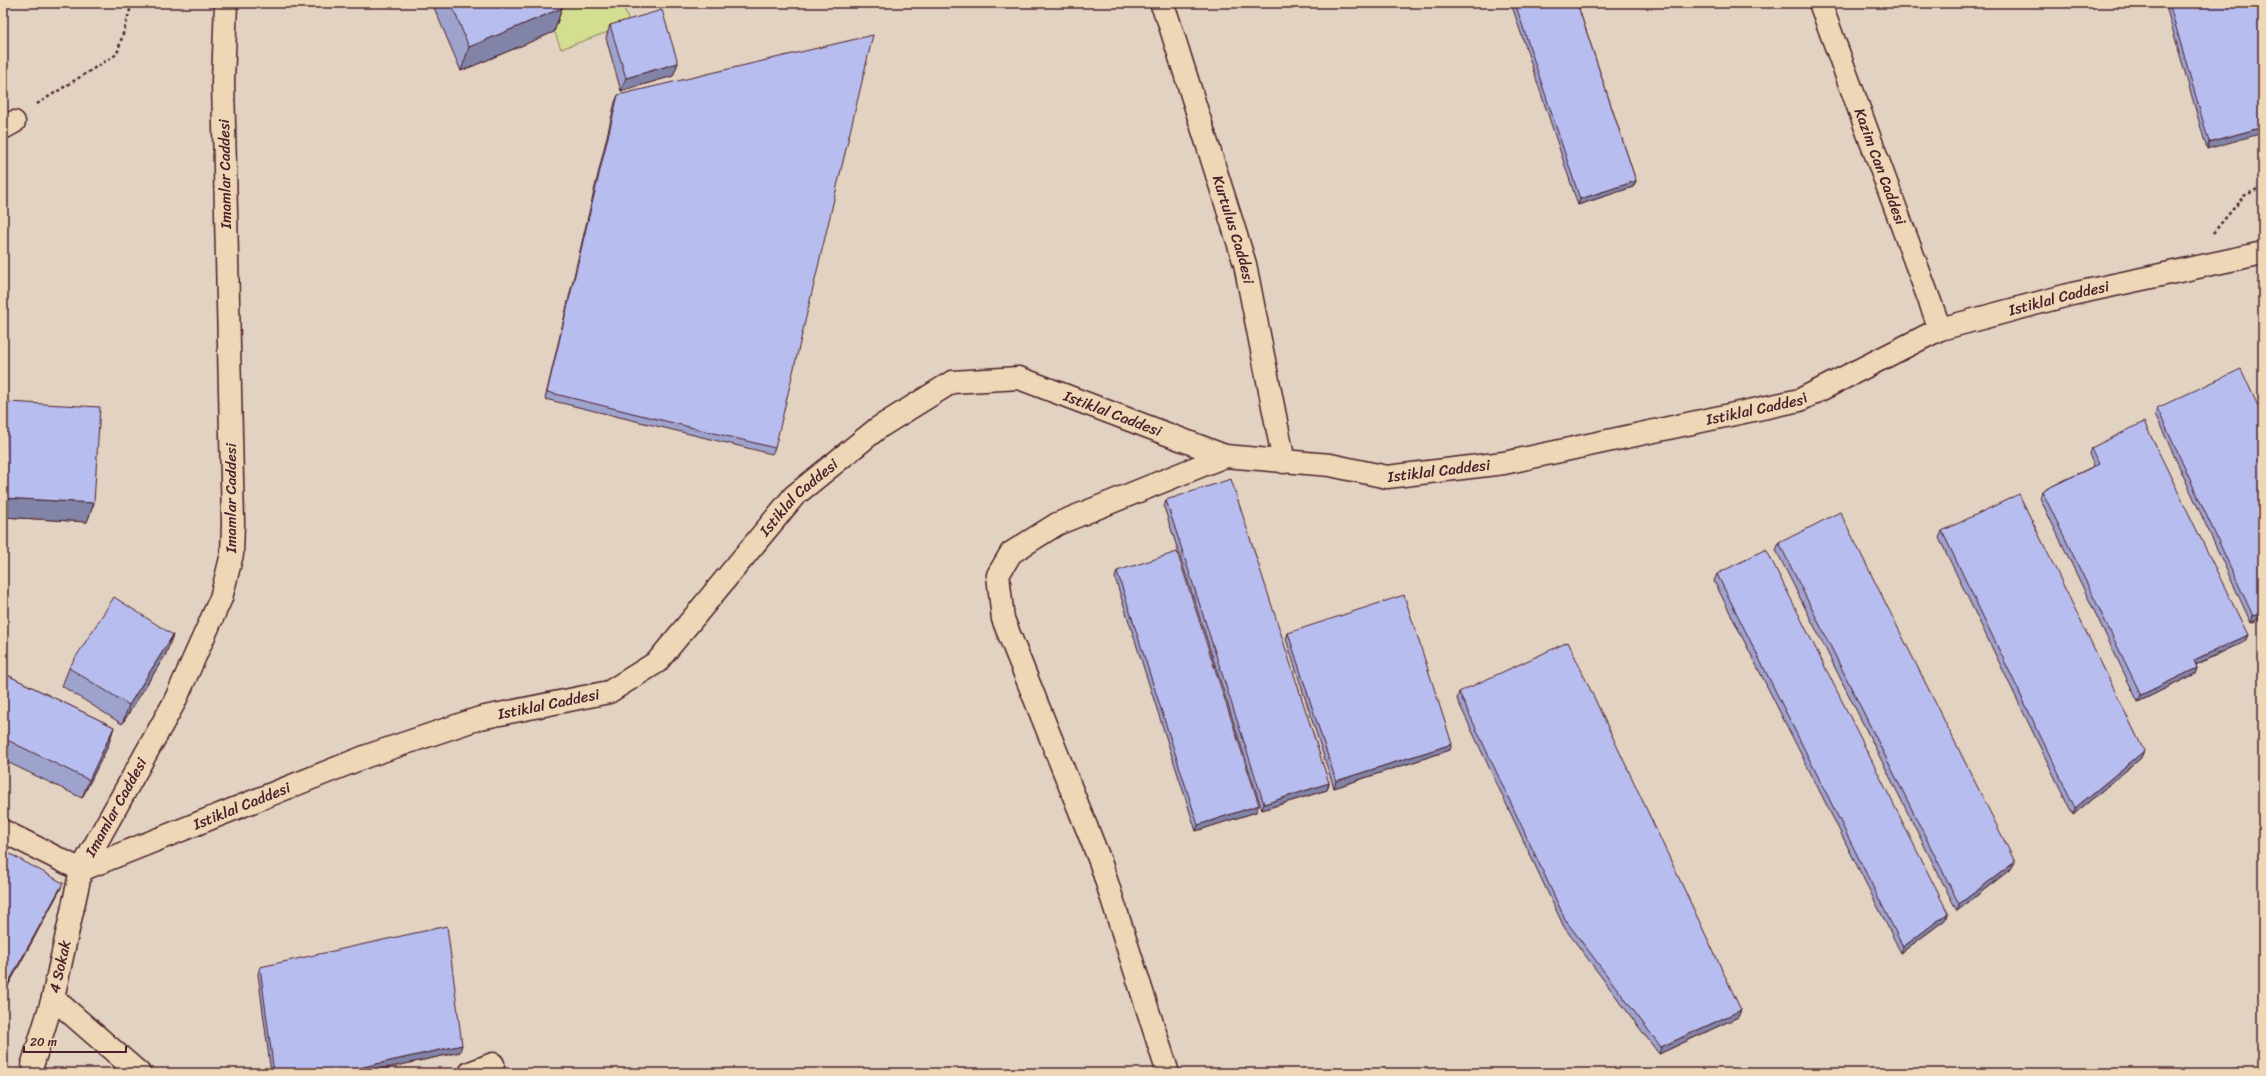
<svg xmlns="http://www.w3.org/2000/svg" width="2266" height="1076" font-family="Sriracha,sans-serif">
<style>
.pitch{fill:#d3de91;stroke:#8e7e5e}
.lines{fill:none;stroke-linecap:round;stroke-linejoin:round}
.minor-casing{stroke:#4a1f2b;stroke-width:25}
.path{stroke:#4a1f2b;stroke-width:2.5;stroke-dasharray:3 3;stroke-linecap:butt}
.minor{stroke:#edd7b6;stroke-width:22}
.wall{fill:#9ea3ce;stroke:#4a1f2b}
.shaded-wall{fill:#8184a7;stroke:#4a1f2b}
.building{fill:#b8bdef;stroke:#4a1f2b}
.labels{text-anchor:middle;stroke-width:3;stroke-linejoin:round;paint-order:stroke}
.street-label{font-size:15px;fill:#4a1f2b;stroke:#edd7b6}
</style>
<rect width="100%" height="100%" fill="#e2d2c1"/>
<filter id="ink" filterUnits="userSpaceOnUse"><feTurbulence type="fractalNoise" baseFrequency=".025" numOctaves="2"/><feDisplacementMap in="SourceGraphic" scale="8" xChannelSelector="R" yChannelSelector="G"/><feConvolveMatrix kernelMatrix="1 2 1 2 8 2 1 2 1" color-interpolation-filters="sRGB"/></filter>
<g filter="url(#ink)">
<path class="pitch" d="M544,3H622L630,24L561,49Z"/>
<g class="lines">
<g class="minor-casing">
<g id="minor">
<path id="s1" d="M1161,3L1168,19L1245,264L1284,462"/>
<path id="s2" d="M1820,3L1940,329"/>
<path d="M3,128L14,122"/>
<path id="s3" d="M3,831L81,870L174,703L221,598L232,554L233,523L223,81L226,3"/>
<path d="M53,998L139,1073"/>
<path id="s4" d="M33,1063L53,998L81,870L367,756L480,718L609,692L657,662L794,496L878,428L952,382L1019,378L1225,456L1330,465L1387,477L1504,463L1800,400L1940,329L2072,294L2263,253"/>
<path d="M470,1073L493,1064"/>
<path d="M1168,1073L1100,861L1003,619L998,575L1011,553L1057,524L1225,456"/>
</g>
</g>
<path class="path" d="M37,104L117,54L132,3
M2213,233L2244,196L2263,186"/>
<use href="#minor" class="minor"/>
</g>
<path class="wall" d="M432,3H560L562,8L554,32L461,71Z
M1511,3H1577L1636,181L1633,187L1578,205Z
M2165,3H2258L2263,21L2207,149Z
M610,25L678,63L673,76L621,91L606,38Z
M618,95L775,448L772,454L545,399L615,102Z
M7,402L94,503L87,522L3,517V414Z
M2157,408L2263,417V617L2251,623L2155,414Z
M2091,448L2248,635L2245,641L2196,665L2197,668L2195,674L2138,702L2040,498L2042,491L2094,466L2089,454Z
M1166,500L1329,783L1327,790L1262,810L1164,507Z
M1942,531L2141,758L2073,815L1939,538Z
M1779,543L2012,868L1957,911L1776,550Z
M1117,571L1256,812L1196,831L1115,578Z
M1717,574L1945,920L1901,953L1714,581Z
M1288,633L1450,750L1334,788L1286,639Z
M166,654L122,724L62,686L69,668Z
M3,673L114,727L108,746L82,798L3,760Z
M1459,692L1741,1010L1738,1017L1659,1054L1564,927L1457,699Z
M3,850L60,890L3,995Z
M260,967L460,1052L364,1073H271L258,974Z"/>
<path class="shaded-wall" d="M562,8L554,32L461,71L469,47Z
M678,63L673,76L621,91L626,78Z
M2263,127V133L2207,149L2209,142Z
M1636,181L1633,187L1578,205L1580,199Z
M3,498L94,503L87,522L3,517Z
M2263,612V617L2251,623L2253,616Z
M173,635L166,654L122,724L129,705Z
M2248,635L2245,641L2191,667L2194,660Z
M2197,668L2195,674L2138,702L2141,695Z
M114,727L108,746L82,798L89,780Z
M1452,744L1450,750L1334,788L1336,781Z
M2144,751L2141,758L2073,815L2075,808Z
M1329,783L1327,790L1262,810L1264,804Z
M1259,805L1256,812L1196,831L1198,825Z
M2015,862L2012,868L1957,911L1959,904Z
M63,883L60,890L3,995L5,989Z
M1948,913L1945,920L1901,953L1903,947Z
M1741,1010L1738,1017L1659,1054L1661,1047Z
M462,1045L460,1052L364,1073H336Z"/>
<path class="building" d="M451,3H560L562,8L469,47Z
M1515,3H1577L1636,181L1580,199Z
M2169,3H2258L2263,21V127L2209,142Z
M662,10L678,63L626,78L610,25Z
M873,35L775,448L547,392L618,95Z
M2241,369L2263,417V612L2253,616L2157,408Z
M7,402L100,407L94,503L3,498V485Z
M2144,422L2248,635L2194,660L2197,668L2141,695L2042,491L2099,464L2091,448Z
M1231,479L1329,783L1264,804L1166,500Z
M2019,494L2144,751L2075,808L1942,531Z
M1840,512L2015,862L1959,904L1779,543Z
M1766,549L1948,913L1903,947L1717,574Z
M1177,552L1259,805L1198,825L1117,571Z
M1404,595L1452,744L1336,781L1288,633Z
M114,597L173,635L129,705L69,668Z
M1568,642L1741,1010L1661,1047L1566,921L1459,692Z
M3,673L114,727L89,780L3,738Z
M3,850L63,883L5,989L3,988Z
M447,926L462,1045L336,1073H274L260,967Z"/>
</g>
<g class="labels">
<g class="street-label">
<text dy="5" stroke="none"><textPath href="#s2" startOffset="174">Kazim Can Caddesi</textPath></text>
<text transform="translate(225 174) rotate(-91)" y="5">Imamlar Caddesi</text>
<text dy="5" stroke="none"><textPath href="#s1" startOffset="238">Kurtulus Caddesi</textPath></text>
<text dy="5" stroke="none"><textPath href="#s4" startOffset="2376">Istiklal Caddesi</textPath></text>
<text dy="5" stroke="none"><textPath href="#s4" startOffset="2052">Istiklal Caddesi</textPath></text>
<text dy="5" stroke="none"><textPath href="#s4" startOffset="1392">Istiklal Caddesi</textPath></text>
<text dy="5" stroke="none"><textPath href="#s4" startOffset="1728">Istiklal Caddesi</textPath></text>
<text transform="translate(231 498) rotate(-90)" y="5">Imamlar Caddesi</text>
<text dy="5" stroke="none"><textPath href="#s4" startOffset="1032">Istiklal Caddesi</textPath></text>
<text dy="5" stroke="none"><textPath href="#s4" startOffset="696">Istiklal Caddesi</textPath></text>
<text dy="5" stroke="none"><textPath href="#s4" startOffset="372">Istiklal Caddesi</textPath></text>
<text dy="5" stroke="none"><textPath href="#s3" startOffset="159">Imamlar Caddesi</textPath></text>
<text dy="5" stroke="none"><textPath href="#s4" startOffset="100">4 Sokak</textPath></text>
</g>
</g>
<rect width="2266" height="1076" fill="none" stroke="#edd7b6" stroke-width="16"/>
<rect x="8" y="8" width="2250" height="1060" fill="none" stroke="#4a1f2b" stroke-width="1.5" filter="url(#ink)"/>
<path d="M24 1046v6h102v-6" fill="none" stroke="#4a1f2b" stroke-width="2"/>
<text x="30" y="1046" font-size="12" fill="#4a1f2b" stroke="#edd7b6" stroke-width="3" paint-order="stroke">20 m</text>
</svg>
